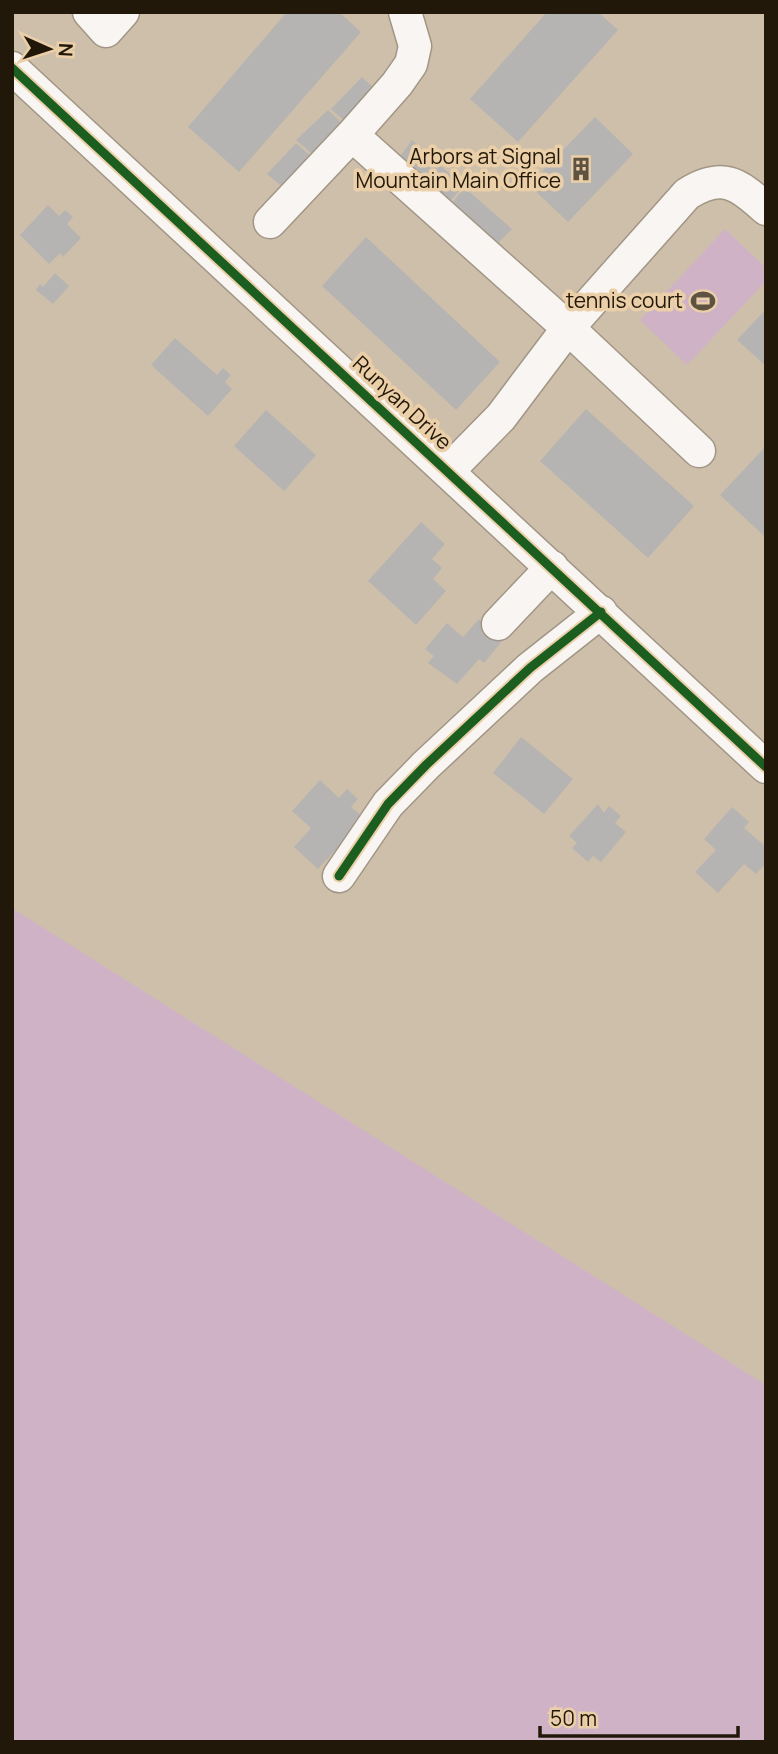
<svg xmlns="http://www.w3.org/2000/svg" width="778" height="1754" font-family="Manrope,sans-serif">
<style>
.green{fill:#d0b2c7}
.building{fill:#b6b4b2}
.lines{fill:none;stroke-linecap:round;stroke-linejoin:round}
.minor-casing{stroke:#a19685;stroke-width:35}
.minor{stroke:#f8f5f2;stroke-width:32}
.cycleway-casing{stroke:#ebcfa8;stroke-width:13}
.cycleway{stroke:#1b5e20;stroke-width:9}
.labels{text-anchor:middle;stroke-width:7;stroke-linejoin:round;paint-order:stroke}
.poi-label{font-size:21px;fill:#221809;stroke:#ebcfa8;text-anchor:end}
.street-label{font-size:21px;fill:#221809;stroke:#ebcfa8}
</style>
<rect width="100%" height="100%" fill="#cebfaa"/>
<path class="green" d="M725,229L766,268V281L687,365L640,320Z
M12,908L766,1385V1742H12Z"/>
<path class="building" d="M287,12H339L361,32L239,172L188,127Z
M547,12H598L618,30L518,142L470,99Z
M362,77L378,92L348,124L331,109Z
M328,110L345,126L316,157L296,140Z
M595,117L633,154L568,222L529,185Z
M412,140L463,186L447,205L399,158Z
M296,143L314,159L285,189L267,174Z
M465,188L512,229L494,247L449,206Z
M48,205L59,216L65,210L73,217L67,224L81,238L63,257L60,253L49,264L20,235Z
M366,237L500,362L456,410L322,286Z
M55,273L69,286L53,304L36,290L40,284L43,287Z
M766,309V366L737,340Z
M175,338L217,375L223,368L231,375L225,382L232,389L208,416L151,365Z
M586,409L694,506L648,558L540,461Z
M266,410L316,455L284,491L234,446Z
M766,446V533L764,536L720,495Z
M421,522L445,544L432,559L442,568L433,579L446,591L416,625L368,581Z
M479,619L503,640L484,663L479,659L457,684L428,663L434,656L425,649L447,623L463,637Z
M521,737L573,779L544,814L493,773Z
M320,780L339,798L347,789L358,799L351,807L365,819L318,869L294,847L311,828L292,811Z
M598,804L604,813L609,806L621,816L615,823L626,832L601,862L593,856L588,862L572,848L577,843L569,836Z
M732,807L749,822L744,828L766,847V863L756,874L744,864L718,893L695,872L716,850L704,839Z"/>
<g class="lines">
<g class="minor-casing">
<path id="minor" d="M89,12L106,31L123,12
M12,68L766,767
M352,135L568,328L699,451
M270,222L352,135L397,84L411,64L415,46L405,12
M449,470L501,417L568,328L687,194C722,172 738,183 766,209
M498,624L552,567
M339,876L388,804L426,765L530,668L601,612"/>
</g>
<use href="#minor" class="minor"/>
<g class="cycleway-casing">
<path id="cycleway" d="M12,68L766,767
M339,876L388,804L426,765L530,668L601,612"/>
</g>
<use href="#cycleway" class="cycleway"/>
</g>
<defs>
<g id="building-bare" transform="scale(1.89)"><path d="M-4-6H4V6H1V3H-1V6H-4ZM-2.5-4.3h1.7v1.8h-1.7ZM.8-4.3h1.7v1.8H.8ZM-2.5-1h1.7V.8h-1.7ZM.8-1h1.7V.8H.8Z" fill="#5e5241" stroke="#ebcfa8" stroke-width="2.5" paint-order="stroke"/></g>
<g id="stadium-bare" transform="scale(1.89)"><path d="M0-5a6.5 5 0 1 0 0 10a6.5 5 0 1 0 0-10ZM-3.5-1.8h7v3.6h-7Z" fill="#5e5241" stroke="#ebcfa8" stroke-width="2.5" paint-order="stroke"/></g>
</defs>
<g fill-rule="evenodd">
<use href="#building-bare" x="581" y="169"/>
<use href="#stadium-bare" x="703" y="301"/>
</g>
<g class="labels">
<g class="poi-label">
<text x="561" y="164">Arbors at Signal<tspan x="561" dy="24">Mountain Main Office</tspan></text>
<text x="683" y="308">tennis court</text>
</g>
<g class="street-label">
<text transform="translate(402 403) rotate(43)" y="7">Runyan Drive</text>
</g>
</g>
<rect width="778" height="1754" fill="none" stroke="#221809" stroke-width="28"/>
<g transform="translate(49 49) rotate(93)" stroke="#ebcfa8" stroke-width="5" paint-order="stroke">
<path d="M0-5L12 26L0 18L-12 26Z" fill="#221809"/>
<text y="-10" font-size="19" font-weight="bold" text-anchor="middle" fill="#221809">N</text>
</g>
<path d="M540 1726v10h198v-10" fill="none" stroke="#221809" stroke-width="3.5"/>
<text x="550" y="1726" font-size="21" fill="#221809" stroke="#ebcfa8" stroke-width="5" paint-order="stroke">50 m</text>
</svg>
